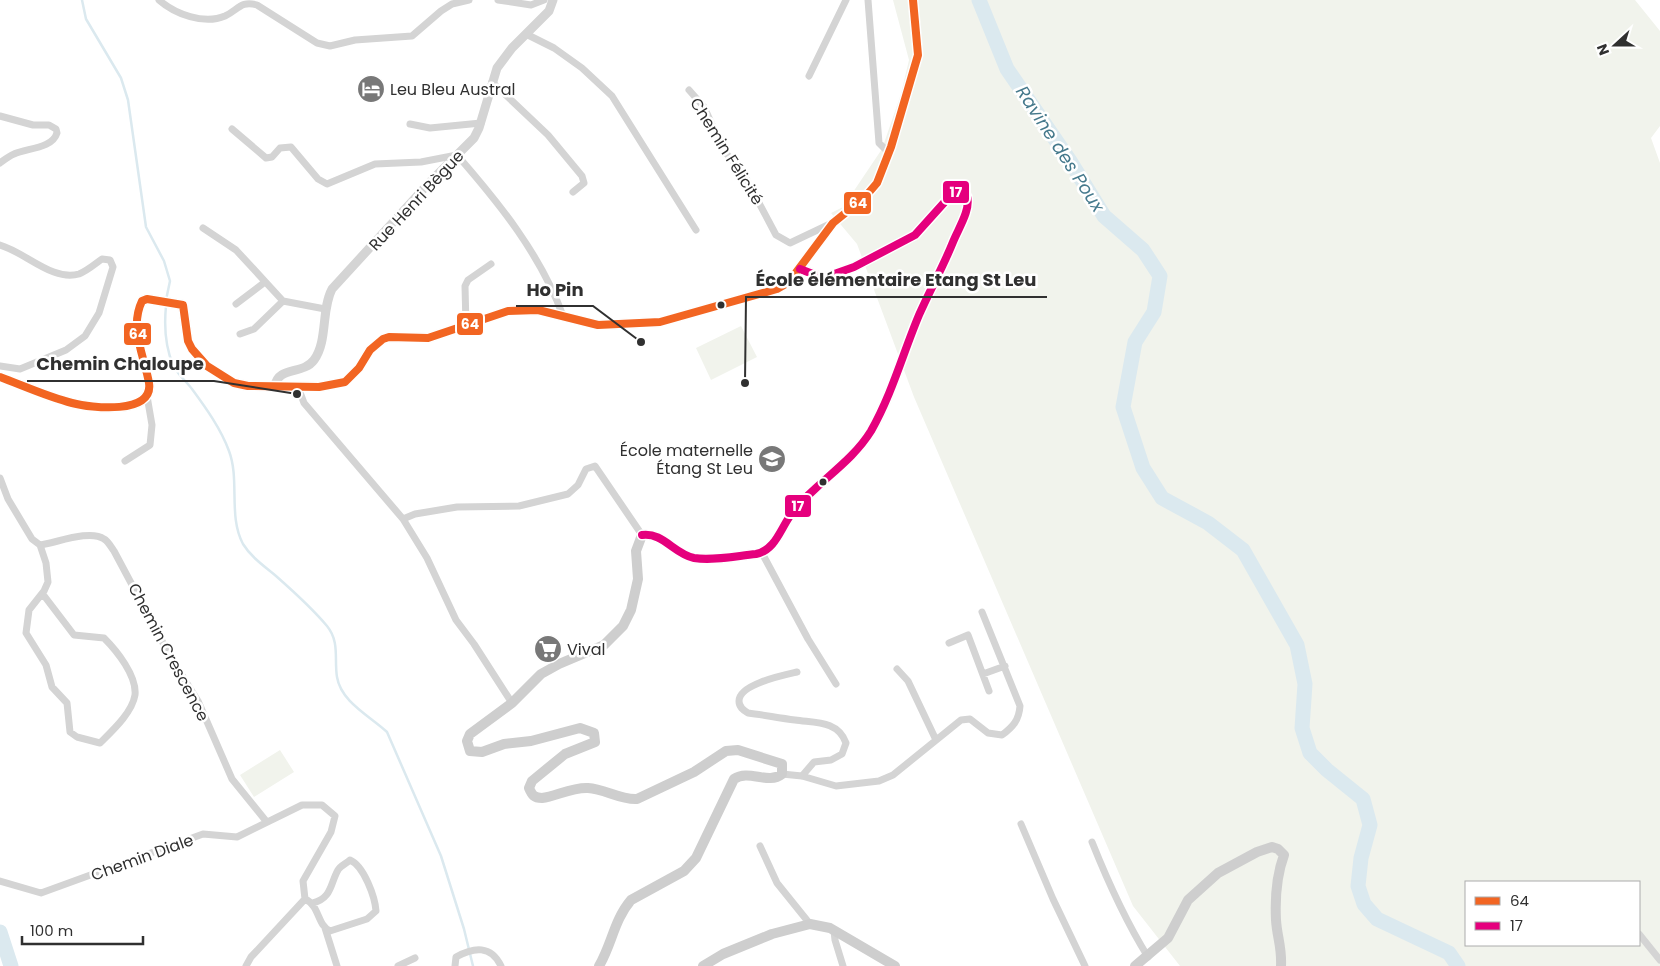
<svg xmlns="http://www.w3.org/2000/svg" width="1660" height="966" font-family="Poppins,sans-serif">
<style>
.green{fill:#f1f3ec;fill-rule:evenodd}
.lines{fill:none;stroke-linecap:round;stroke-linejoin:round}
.stream{stroke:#dbe9ef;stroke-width:2.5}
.river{stroke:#dbe9ef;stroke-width:15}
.minor{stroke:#d4d4d4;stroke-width:7}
.tertiary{stroke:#d4d4d4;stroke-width:9}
.secondary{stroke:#cecece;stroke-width:10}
.bus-1-casing{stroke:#fff;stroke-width:11}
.bus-2-casing{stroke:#fff;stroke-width:11}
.bus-1{stroke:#f26522;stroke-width:8}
.bus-2{stroke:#e5007d;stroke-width:8}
.bus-dot{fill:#303030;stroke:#fff;stroke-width:2}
.labels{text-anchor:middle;stroke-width:5;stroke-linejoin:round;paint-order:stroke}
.poi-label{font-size:16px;fill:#303030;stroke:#fff;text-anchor:start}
.street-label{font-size:16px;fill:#303030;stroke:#fff}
.water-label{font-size:18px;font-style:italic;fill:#45798c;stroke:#fff}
.leader{fill:none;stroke:#303030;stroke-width:2}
.callout-dot{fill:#303030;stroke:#fff;stroke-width:2}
.callout-label{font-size:18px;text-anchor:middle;font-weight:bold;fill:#303030;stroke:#fff;stroke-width:5;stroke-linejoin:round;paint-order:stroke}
.line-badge{stroke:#fff;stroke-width:2}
.badge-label{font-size:14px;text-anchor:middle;font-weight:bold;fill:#fff}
</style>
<rect width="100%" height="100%" fill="#fff"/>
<path class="green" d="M893,0H1635L1660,31V126L1651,138L1660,163V966H1180L1133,906L914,397L857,244L831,213L843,207L882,149L901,94L909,60ZM1466,882H1639V945H1466Z
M741,326L757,357L711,380L696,348Z
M280,750L294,772L254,797L240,775Z"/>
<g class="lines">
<path class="stream" d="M82,0L86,19L121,78L128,100L146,227L164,261L170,281L166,300
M166,306C164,326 165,346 173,365C177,374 186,381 192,389C206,408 221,429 229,451C240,480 228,516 243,544C251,557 264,566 276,576C293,591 312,608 327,626C340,642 334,659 337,677C341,702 370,716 387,732L441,856L464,929L473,966"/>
<path class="river" d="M979,0L1007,69L1070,161L1104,216L1143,250L1160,276L1154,312L1135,342L1123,407L1143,468L1162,498L1208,523L1243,550L1297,645L1305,684L1302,728L1310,753L1327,770L1363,799L1370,825L1361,858L1358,886L1364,904L1377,919L1449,953L1458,966
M0,932L11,966"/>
<path class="minor" d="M159,0C175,14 204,25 225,16C238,10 241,0 257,5L317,43L330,46L355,40L412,36L441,11L452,4L469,0
M498,0L531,5L544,0
M868,0L879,143L889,153
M526,34L554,48L582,68L612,96L696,230
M809,76L846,0
M492,82L548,135L582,176L584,183L573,192
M689,90L704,107L724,151L742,171L776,235L790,243L830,224
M0,116L33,125H49L56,129L57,133C52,149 27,148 14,154C9,156 4,160 0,163
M410,124L430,128L481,123
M232,129L266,158L272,157L280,148L291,147L318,179L327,184L375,164L421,162L457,155C499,203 541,255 563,316
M203,228L236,250L283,301L325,309
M0,245C25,252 53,282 79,274C87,271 95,264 102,259L110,260L113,267L99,313L85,336L66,350L20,369L0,366
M236,304L265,282
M466,326L465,286L468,280L491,264
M240,334L254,329L283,301
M298,387L304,403L403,519L415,514L457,507L519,506L568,494L578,485L586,469L595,466L642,535
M125,461L150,445L152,425L147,396
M0,478L8,499L32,539L40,545L46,563L48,582L44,591L29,610L26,633L46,665L52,687L67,703L70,732L77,737L100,743C112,731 132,713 135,695C137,676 117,651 104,638L74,635L45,597L41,595
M403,519L427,558L456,620L474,644L512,703
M40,545C56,543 90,529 104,539C108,541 111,547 114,551L170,656L198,701L232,779L266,821
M762,553L808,639L836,684
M949,643L968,635L989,691
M897,669L908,681L936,740
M797,672C784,675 739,684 739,701C739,707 743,710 748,713C764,715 779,718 795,720C814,723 838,720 846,743L842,754L831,760L814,762L802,776
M983,674L1005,666
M782,774L802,776L836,786L879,781L893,775L961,720L970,719L988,733L1002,735C1013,727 1019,720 1020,706L982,612
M1021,824L1053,899L1085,966
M1092,842C1108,882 1125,920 1148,957
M760,846L777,883L810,924
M0,881L41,893L203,834L237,837L302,805H322L335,816L331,832L303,881L305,899L251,957L246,966
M305,899C320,906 317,925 330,931L367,919L376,911C375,897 364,866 350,860C347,863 340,866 338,870C330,884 332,898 313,903
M325,928L337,966
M834,931L835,940L843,966
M1639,934L1660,960
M398,966L415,958
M455,966L456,957C474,947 491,945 501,966"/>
<path class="tertiary" d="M275,386C278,366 303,375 314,360C328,341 321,310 332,289L429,183L474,138L479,128L497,68L512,48L549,11L553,0"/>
<path class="secondary" d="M0,377C24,386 48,397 72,403C91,408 154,415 149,383C144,355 129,328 142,301L147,299L183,305L188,341L192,349L207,366L234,383L248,386L319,387L345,382L359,368L370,350L383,339L389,337L428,338L508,311L538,310L598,325L660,322L777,289L789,282L833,223L865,197L877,183L891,147L918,55L913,0
M599,966C612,944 614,920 631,900L684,871L696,858L734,779C749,769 768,785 782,774V764L738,750L726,751L694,772L637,799C620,800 605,789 588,788C573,787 556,796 542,798C534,798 532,795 529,788L532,781L565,754L595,742L594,733L580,728L531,741L504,744L482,752L470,751L467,741L470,734L512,703L541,674L559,664L604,645L623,626L631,610L638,579L636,551L642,535C663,532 674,554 694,558C713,561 736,556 756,554C775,550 780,530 790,516C813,484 850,465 871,431C892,394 903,353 919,315C930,290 943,267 953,242C958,229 971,210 967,196L957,192L951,195L915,235L854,267L823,278L800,269
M703,966L723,954L772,934L810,924L830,928L895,966
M1135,966L1168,938L1188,900L1218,873L1257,852L1272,847L1278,849L1284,855C1277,874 1275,899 1276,920C1277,937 1282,947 1281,966"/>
<g class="bus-1-casing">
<path id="bus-1" d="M0,377C24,386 48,397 72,403C91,408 154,415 149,383C144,355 129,328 142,301L147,299L183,305L188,341L192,349L207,366L234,383L248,386L319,387L345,382L359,368L370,350L383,339L389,337L428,338L508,311L538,310L598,325L660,322L777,289L789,282L833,223L865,197L877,183L891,147L918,55L913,0"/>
</g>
<g class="bus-2-casing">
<path id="bus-2" d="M642,535C663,532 674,554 694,558C713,561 736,556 756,554C775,550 780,530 790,516C813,484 850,465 871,431C892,394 903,353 919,315C930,290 943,267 953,242C958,229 971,210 967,196L957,192L951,195L915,235L854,267L823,278L800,269"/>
</g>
<use href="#bus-1" class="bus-1"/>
<use href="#bus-2" class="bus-2"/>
</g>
<defs>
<g id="hotel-disc" transform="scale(1.4375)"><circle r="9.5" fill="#787878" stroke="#fff"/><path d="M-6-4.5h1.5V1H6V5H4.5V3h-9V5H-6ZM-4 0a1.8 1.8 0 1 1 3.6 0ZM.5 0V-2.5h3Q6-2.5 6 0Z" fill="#fff"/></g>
<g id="school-disc" transform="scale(1.4375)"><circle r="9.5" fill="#787878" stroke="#fff"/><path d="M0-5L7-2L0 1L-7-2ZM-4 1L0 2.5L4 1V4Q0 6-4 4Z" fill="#fff"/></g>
<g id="supermarket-disc" transform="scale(1.4375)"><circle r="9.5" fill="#787878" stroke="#fff"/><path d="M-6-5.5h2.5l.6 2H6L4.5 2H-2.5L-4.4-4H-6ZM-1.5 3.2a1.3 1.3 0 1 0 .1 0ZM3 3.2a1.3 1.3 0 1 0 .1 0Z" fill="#fff"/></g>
</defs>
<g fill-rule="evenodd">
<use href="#hotel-disc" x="371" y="89"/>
<use href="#school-disc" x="772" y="459"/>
<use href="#supermarket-disc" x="548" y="649"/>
</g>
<g class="bus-dot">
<circle cx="721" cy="305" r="4.5"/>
<circle cx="823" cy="482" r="4.5"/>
</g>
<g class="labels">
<g class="poi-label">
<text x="390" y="95">Leu Bleu Austral</text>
<text x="753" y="456" text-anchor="end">École maternelle<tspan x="753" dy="18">Étang St Leu</tspan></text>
<text x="567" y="655">Vival</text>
</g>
<g class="street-label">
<text transform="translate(727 151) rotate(58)" y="6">Chemin Félicité</text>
<text transform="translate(416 200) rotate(-47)" y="6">Rue Henri Bègue</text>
<text transform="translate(169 652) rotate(62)" y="6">Chemin Crescence</text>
<text transform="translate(142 857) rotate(-20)" y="6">Chemin Diale</text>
</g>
<g class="water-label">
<text transform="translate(1060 149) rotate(57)" y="6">Ravine des Poux</text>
</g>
</g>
<path class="leader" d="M745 383L746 297H1047M641 342L593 306H516M297 394L214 381H27"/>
<g class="callout-dot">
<circle cx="745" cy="383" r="5"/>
<circle cx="641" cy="342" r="5"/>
<circle cx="297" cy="394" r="5"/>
</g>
<g class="callout-label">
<text x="896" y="286">École élémentaire Etang St Leu</text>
<text x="555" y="296">Ho Pin</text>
<text x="120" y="370">Chemin Chaloupe</text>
</g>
<g class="line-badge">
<rect x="942" y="180" width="28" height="24" rx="5" fill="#e5007d"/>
<rect x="843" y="191" width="29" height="24" rx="5" fill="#f26522"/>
<rect x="456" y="312" width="28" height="24" rx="5" fill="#f26522"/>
<rect x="123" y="322" width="29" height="24" rx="5" fill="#f26522"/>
<rect x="784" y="494" width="28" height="24" rx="5" fill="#e5007d"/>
</g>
<g class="badge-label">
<text x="956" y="197">17</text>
<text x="858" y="208">64</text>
<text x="470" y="329">64</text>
<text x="138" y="339">64</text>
<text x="798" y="511">17</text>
</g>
<rect x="1465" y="881" width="175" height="65" fill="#ffffff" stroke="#acacac"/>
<rect x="1475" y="897" width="25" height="8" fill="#f26522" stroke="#acacac"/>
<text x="1510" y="906" font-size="15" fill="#303030">64</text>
<rect x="1475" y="922" width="25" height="8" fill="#e5007d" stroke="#acacac"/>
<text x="1510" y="931" font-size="15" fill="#303030">17</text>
<g transform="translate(1615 45) rotate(249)" stroke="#ffffff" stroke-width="4" paint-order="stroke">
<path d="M0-4L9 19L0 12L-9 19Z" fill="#303030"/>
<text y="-8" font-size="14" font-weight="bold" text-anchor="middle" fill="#303030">N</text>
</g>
<path d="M22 936v8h121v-8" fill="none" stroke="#303030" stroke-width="2.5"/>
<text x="30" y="936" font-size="15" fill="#303030" stroke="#ffffff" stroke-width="4" paint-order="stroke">100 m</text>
</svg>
